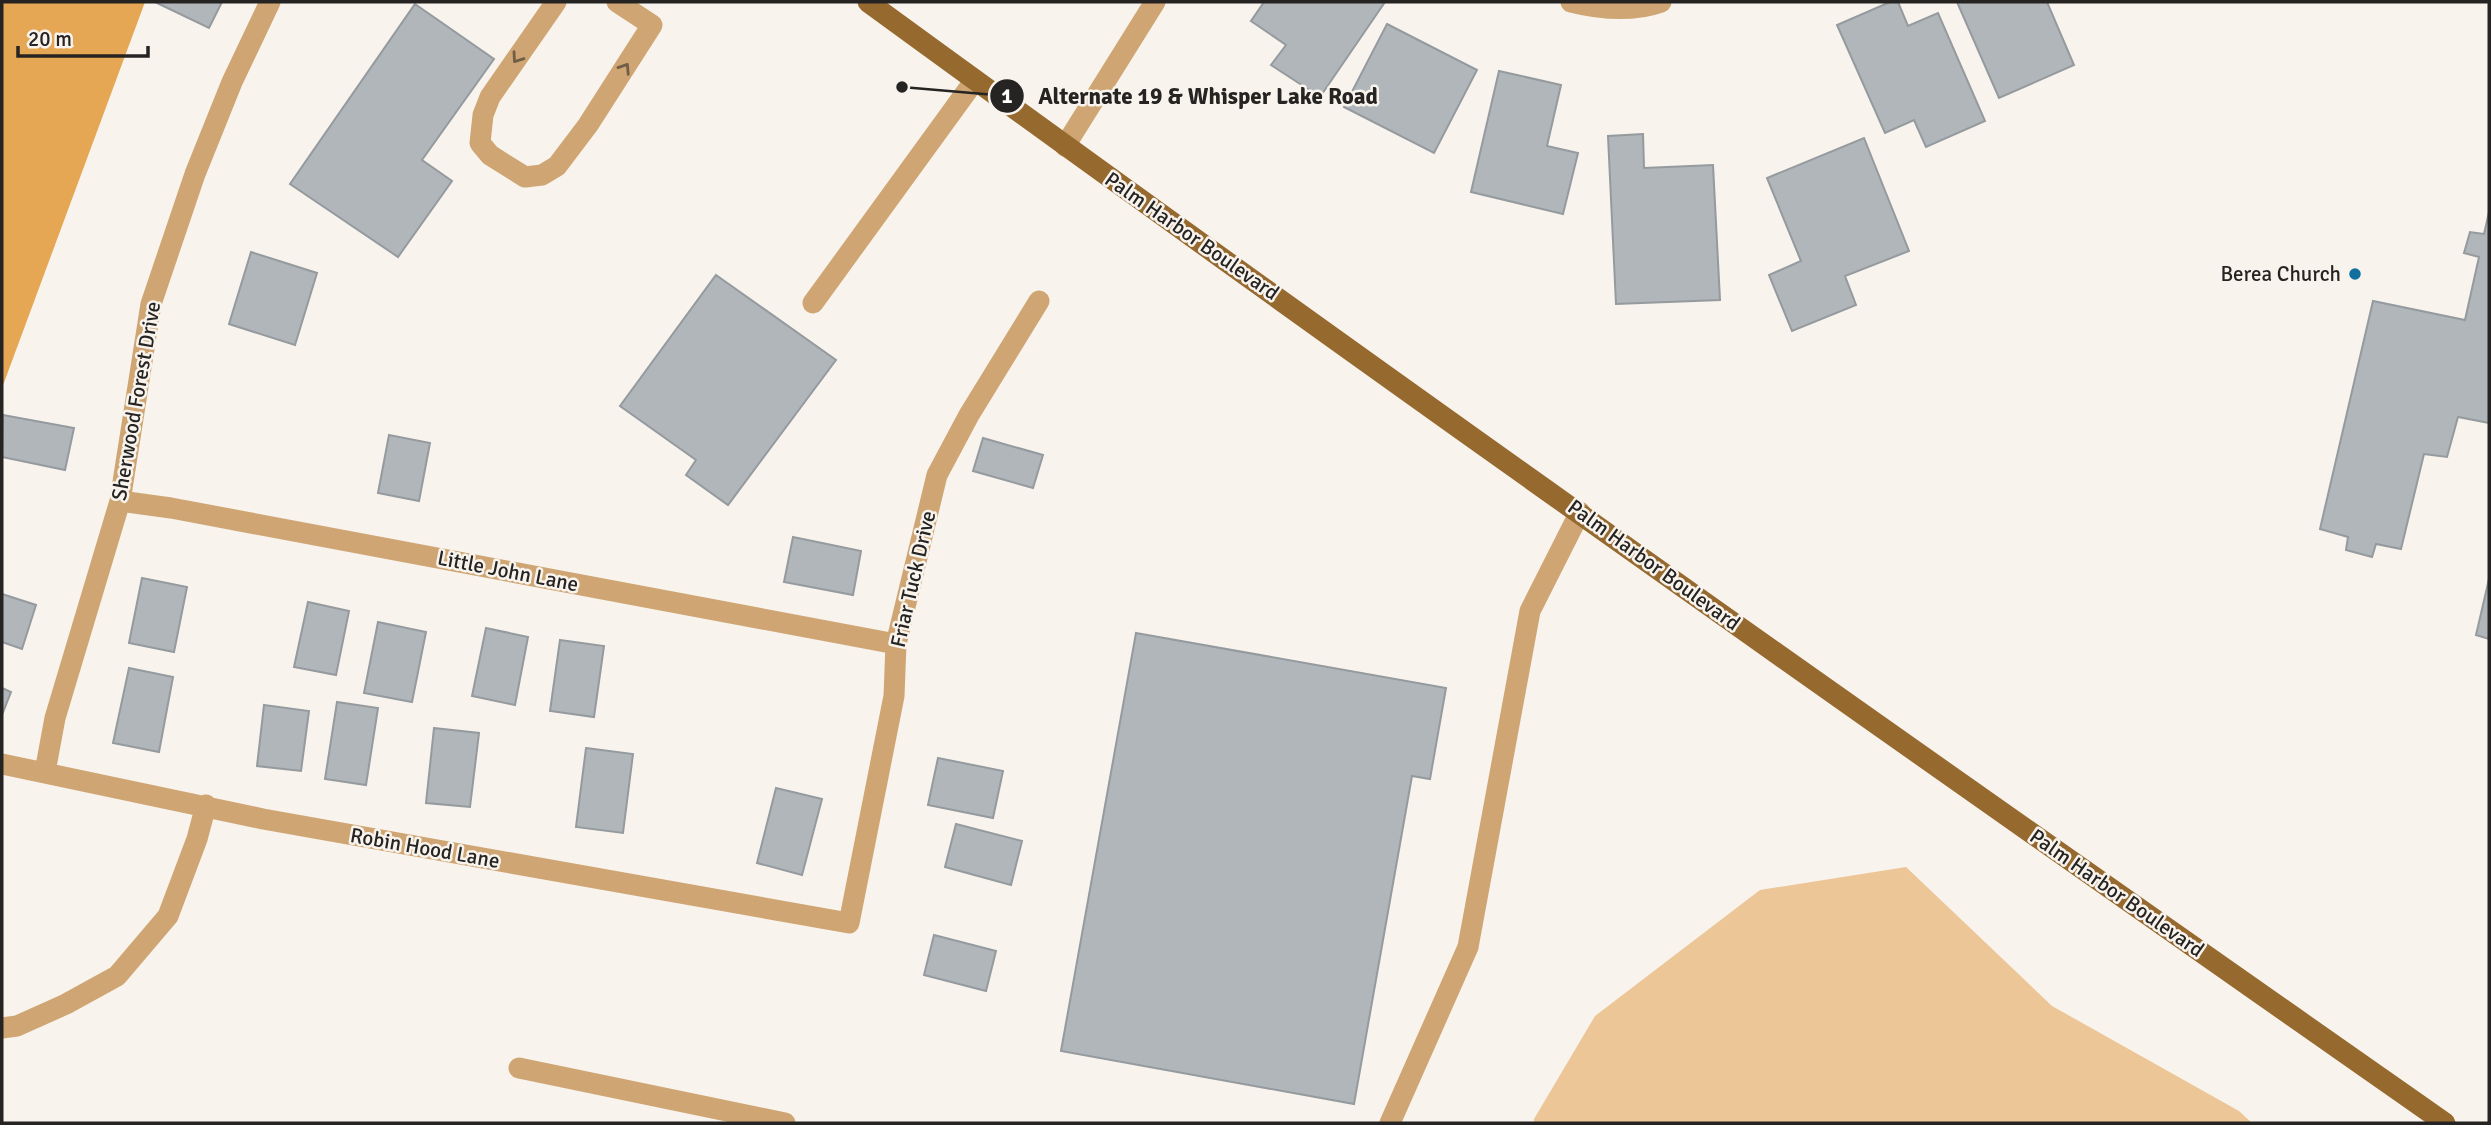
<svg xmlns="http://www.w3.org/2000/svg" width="2491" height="1125" font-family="Signika,sans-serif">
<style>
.green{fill:#ecc697}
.water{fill:#e5a754}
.building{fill:#b0b6ba;stroke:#949a9e;stroke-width:2}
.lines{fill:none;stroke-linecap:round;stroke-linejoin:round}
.minor{stroke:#cfa673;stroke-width:21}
.major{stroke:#966a2f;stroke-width:21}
.oneway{stroke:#725e46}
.poi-dot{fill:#12709e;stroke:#f8f3ed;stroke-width:2.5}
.labels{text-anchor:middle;stroke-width:5;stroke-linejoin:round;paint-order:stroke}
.street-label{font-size:21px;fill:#262422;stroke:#f8f3ed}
.poi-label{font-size:21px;fill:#262422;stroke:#f8f3ed;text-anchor:end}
.leader{fill:none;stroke:#262422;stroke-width:2.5}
.callout-dot{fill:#262422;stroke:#f8f3ed;stroke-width:2.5}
.mark-label{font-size:21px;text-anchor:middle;font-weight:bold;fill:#fff}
.callout-label{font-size:23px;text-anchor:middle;font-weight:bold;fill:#262422;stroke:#f8f3ed;stroke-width:5;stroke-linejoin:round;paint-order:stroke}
</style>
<rect width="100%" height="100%" fill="#f8f3ed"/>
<path class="green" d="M1906,867L2052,1006L2239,1111L2252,1123H1534V1119L1595,1016L1760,890Z"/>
<path class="water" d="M2,2H145L2,388Z"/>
<path class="building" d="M155,2H222L209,28Z
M1264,2H1385L1320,97L1271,65L1286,45L1251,21Z
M1890,2H1898L1908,26L1938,13L1985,121L1926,147L1914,120L1885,133L1837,25Z
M1957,2H2047L2074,65L1999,98Z
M415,4L494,59L422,160L452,181L398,257L290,184Z
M1387,24L1477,70L1434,153L1344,107Z
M1499,71L1561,85L1547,146L1578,153L1563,214L1471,192Z
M1643,134L1644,168L1713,165L1720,300L1616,304L1608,136Z
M1864,138L1909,251L1845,276L1856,305L1792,331L1769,275L1801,261L1767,178Z
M2489,212V423L2458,417L2447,457L2424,454L2401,549L2376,544L2372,557L2346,550L2348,537L2320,529L2373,301L2465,320L2479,257L2464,253L2470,232L2484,234Z
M251,252L317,273L295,345L229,324Z
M716,275L836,360L728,505L686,475L696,460L620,406Z
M3,415L74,428L65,470L2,457Z
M389,435L430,443L419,501L378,493Z
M983,438L1043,455L1033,488L973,471Z
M793,537L861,551L853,595L784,582Z
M142,578L187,587L174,652L129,643Z
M2489,579V639L2476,635Z
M2,594L36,605L22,649L2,642Z
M308,602L349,611L336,675L294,667Z
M378,622L426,632L412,702L364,693Z
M486,628L528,637L515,705L472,696Z
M1136,633L1446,688L1430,779L1412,776L1354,1104L1061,1051Z
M560,640L604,646L594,717L550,711Z
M129,668L173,677L159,752L113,743Z
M2,688L11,692L2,715Z
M337,702L378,708L366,785L325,779Z
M264,705L309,711L301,771L257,766Z
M434,728L479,733L470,807L426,803Z
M586,748L633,754L623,833L576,827Z
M938,758L1003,771L993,818L928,805Z
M776,788L822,799L802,875L757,863Z
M956,824L1022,841L1011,885L945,867Z
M934,935L996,951L986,991L924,975Z"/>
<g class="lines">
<path class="minor" d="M556,2L490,97L483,115L480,143L490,155L525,177L542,175L557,166L588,125L652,25L617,2
M1571,2C1599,9 1633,12 1661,2
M1065,146L1155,2
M813,303L975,80
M120,501L171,508L896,644
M2,764L263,819L849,923L894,696L896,644L937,475L969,415L1039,301
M45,772L55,718L120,501L151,304L195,174L232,82L270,2
M2,1028L17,1026L66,1004L117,976L168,916L197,839L206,805
M519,1068L785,1123
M1390,1123L1468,947L1530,611L1580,512"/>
<path class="major" d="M868,2C1389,382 1916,753 2445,1123"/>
</g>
<defs><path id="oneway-chevron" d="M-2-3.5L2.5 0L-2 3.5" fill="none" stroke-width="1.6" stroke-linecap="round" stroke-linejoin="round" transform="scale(1.75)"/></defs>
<g class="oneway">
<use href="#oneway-chevron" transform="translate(517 58) rotate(125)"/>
<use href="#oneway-chevron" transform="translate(625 68) rotate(-57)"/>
</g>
<circle class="poi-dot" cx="2355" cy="274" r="7"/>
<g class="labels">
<g class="street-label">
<text transform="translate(1192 236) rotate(35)" y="7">Palm Harbor Boulevard</text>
<text transform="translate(136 401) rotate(-80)" y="7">Sherwood Forest Drive</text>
<text transform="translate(1654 565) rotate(36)" y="7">Palm Harbor Boulevard</text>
<text transform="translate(508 571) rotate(11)" y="7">Little John Lane</text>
<text transform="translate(913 579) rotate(-77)" y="7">Friar Tuck Drive</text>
<text transform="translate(425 848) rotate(10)" y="7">Robin Hood Lane</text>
<text transform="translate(2117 893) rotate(35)" y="7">Palm Harbor Boulevard</text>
</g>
<g class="poi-label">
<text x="2341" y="281">Berea Church</text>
</g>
</g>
<path class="leader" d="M902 87L1007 96"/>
<g class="callout-dot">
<circle cx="902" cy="87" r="7"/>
<circle cx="1007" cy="96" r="18"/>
</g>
<g class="mark-label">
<text x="1007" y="103">1</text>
</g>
<g class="callout-label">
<text x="1208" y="104">Alternate 19 &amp; Whisper Lake Road</text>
</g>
<rect width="2491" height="1125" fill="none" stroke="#262422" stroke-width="7"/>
<path d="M18 46v10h130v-10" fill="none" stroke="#262422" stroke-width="3.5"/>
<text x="28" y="46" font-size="21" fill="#262422" stroke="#f8f3ed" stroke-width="5" paint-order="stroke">20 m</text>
</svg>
